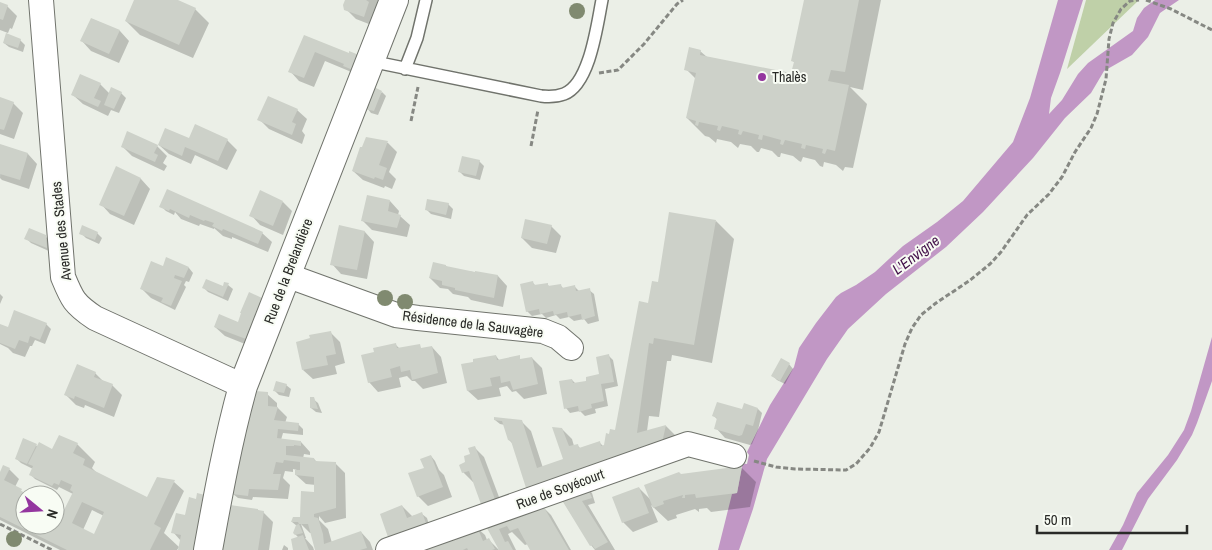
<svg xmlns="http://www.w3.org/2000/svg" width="1212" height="550" font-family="'Archivo Narrow',sans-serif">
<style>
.green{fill:#bfd0a8}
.water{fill:#c197c5}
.shadow{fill:#0003;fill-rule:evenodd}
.building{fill:#cdd1c9;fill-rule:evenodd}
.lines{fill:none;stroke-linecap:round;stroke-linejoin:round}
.lane-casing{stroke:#70736c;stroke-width:14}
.street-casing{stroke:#70736c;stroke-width:26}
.secondary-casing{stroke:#70736c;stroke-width:30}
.path{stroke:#868883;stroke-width:3;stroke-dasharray:5 2.5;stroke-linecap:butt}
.lane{stroke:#fff;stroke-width:11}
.street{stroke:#fff;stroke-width:24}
.secondary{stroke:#fff;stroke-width:28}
.tree{fill:#808a70}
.poi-dot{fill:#94369f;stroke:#f8fcf4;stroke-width:2}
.labels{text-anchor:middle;stroke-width:4;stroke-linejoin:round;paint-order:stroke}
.poi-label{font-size:14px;fill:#292a27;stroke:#f8fcf4;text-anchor:start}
.street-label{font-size:14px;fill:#292a27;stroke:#f8fcf4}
.water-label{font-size:15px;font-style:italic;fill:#420f49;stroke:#f8fcf4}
</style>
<rect width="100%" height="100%" fill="#ebefe7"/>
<path class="green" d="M1086,0H1139L1067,69Z"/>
<path class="water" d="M1058,0H1083L1060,73L1051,98L1049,114L1062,100L1078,74L1088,63L1133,31L1137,18L1144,8L1155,0H1179L1160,13L1148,37L1132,55L1104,71L1091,93L1065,118L1033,158L983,212L946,247L886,294L848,329L827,359L767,459L753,509L739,550H718L732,494L737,493L742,467H740L741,463L747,464L749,455L747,452L770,405L794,367L799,348L816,323L836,297L841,293L856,285L875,272L903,246L937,222L963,201L1013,142L1030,98Z
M1212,337V381L1197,423L1192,435L1177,460L1148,499L1122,550H1109L1123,525L1137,493L1168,455L1184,430L1191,411Z"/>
<path class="shadow" d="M135,0H175L195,9L209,23L193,58L140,35L126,21Z
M346,0H378L375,10L378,13L374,26L356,19L346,9Z
M805,0H881L863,90L850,87L867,104L853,168L845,167L843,171L836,165L824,162L823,167L820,166L815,160L803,157L801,162L799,161L793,156L781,153L780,157H778L772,151L761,148L759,152H757L751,146L740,144L738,148L731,142L717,139L716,143L715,142L709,137L705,136L687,118L696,79L686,69L700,51L707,57L792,75L795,63L793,61Z
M0,4L7,6L17,16L12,29L10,28L8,33L0,30Z
M92,19L120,31L129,41L119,63L91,51L82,41Z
M305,36L350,55L354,76L349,71L325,61L314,87L299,81L290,71Z
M20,40L25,45L23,52L9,47L4,43Z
M100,84L110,94L121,93L126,98L119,113L111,110L108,116L83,104L73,95Z
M382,92L386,96L378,115L371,113L367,108Z
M0,98L13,103L23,113L14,139L0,134Z
M297,110L307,119L302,131L305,135L302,144L269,129L259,119Z
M367,138L388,143L397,152L389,172L396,179L392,189L385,186L384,188L363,180L353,171Z
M189,140H227L237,150L227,170L195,155L191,164L169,154L159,145Z
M1,145L28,154L37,164L29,189L2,180L0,178Z
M122,146H157L167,156L163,163L167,166L164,171L132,156Z
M479,161L484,166L480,180L464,176L460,172Z
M116,168L141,179L150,189L134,225L110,214L101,204Z
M390,201L399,211L398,215L400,216L410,225L407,237L372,230L362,220Z
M283,202L292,211L283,235L260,225L251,215Z
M448,204L453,209L451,219L431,214L426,209Z
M161,206L262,233L272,242L268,252L232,237V239L223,236L214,228V229L200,224L199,226L181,219L175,212L174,215L166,211Z
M716,221L734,239L712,363L672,355L671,361H667L659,417L649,416L647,431L666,426L676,436L672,452L538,500L513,444L509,440L505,425L500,424L495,420L521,421L531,431L543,468L565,460L562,429L572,439L574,446L577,445L581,449L600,443L605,448L610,435L616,431L649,304L659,284Z
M551,226L561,236L556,253L532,248L522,238Z
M340,227L365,232L374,242L367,279L341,274L332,264Z
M81,233H97L102,238L99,244L86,238Z
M45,236L50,241L51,252L31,243L26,238Z
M167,259L189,268L193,273L189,282L186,281L184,285L186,287L175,310L151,298L141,288L168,269Z
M446,266L448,268L498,276L507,286L503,307L471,300L468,297L453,294L448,289L440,288L430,278Z
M533,283L536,286L547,284L550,287L561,286L564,289L575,287L580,292L589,290L594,294L599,321L588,324L584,319L574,321L569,317L560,319L556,315L546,318L542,314L532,316L527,311Z
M228,285L233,289L228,301L208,292L204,288H223Z
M0,294L3,297L0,304Z
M262,299L266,304L255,348L225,336L215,327L238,323Z
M46,324L51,329L45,344L35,340L32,346H30L25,357L13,353L8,348L0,344V325L9,329Z
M330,332L340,342L345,363L335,366L337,374L313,379L303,370Z
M395,344L400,349L418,350L432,347L441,357L447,383L423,389L415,381H412L407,376L399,378L401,387L378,392L369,382L379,352Z
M608,355L613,360L618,386L605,389L608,406L595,409L596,413L585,416L580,411L570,413L566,408L572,380L576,384L588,382L600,375Z
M496,356L499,360H519L532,358L542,368L547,394L524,399L516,391L512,392L507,386L499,388L501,396L478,400L468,391L463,365L479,362Z
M789,364L793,369L785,384L777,380L773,376Z
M95,373L105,383L112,385L122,395L114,417L85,405L84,408L76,405L66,395Z
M286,385L291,389L289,397L279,395L274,390Z
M267,394L277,403V407L287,417L285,423L298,424L303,429V435L283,433L281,440L301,442L310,452V455L304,454L303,458L314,459L317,462L335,463L345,473L346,518L325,523L319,516V520L328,529L332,543L361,532L370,542L373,550H316L312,533H310L301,524L306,538H305L313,547L314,550H294L299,538L294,533L297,526L292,522L304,518L314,493L316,485L306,484L296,475L297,470L293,469V472L285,471L283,478L290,485L288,499L253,497L252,500L238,498L233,494Z
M313,399L318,403L322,413L316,412L311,408Z
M758,409L762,413L758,430L752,444L750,445L725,438L716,428L718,420L714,416Z
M77,444L95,462L92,468L97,473L146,498L174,482L184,491L164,533L179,547L177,550H60L0,520V474L9,469L19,479L15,487L27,495H25V525H55V510L59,514L56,518L59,521L73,494L59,487L57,490L35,479L31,475L33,469L21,463L16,458L36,445L38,448L53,450ZM92,510L104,516L95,536L83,530Z
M475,448L484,457L505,513L541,505L551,515L571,550H532L528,544L525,545L512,532L508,534L516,550H427L475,526L485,535L487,540H489L499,550L495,518L474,481L473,482L463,472Z
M431,456L435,461L439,470L444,475L452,497L428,506L418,496L426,468Z
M742,468L756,482L750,507L711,512L707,508L699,509V512L695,509L676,515L677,518L668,521L651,505L658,522L633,532L623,522L639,488L651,500L682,475Z
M587,488L592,493L595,503L588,505L615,550H595L591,545L561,498Z
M402,506L412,516L422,514L427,518L431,531L400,549Z
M258,510L260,512H263L273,522L269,550H222Z
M177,514L206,550H179L181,541L173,532Z
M284,545L288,548V550H282Z"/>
<path class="building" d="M134,0H178L196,8L179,45L125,21Z
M345,0H366L369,2L364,17L344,10L343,5Z
M804,0H859L845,72L831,70L828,81L849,85L835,151L827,149L825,154L822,153L823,149L806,145L805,149L801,148L802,144L785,140L783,145L780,144L781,140L763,135L762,140L758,139L759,135L743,131L741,135L738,134L739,130L722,126L720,131L717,130L718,126L699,122L698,126L695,125L696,121L686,118L696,73L684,70L689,47L701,50L700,55L791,73L794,62L791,61Z
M0,2L8,5L3,20L0,19Z
M91,18L120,30L109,54L80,41Z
M6,33L21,39L18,48L3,43Z
M304,35L349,53V51L359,55L353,70L343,66L344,64L315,52L304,78L288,72Z
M80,74L101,83L94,98L101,101L98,107L71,95Z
M111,87L122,92L114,109L104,105Z
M374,87L382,91L374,111L365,109Z
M268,96L298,109L292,122L296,124L292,135L257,120Z
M0,97L14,102L4,130L0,129Z
M195,124L228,139L218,161L185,147L182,156L158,145L165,128L189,138Z
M127,131L158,145L154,153L158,155L155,162L121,147Z
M366,137L388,141L379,165L387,168L383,180L375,177L374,179L352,171L360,147H362Z
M0,144L28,153L20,180L0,174Z
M462,156L480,160L476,176L458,172Z
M116,166L141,178L124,216L99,205Z
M167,189L263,232L258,244L223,229L222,231L212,226L214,223L205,220L204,221L190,215L189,218L170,209L169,211L159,207Z
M260,190L283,201L273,226L249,216Z
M367,195L390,200L388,211L401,215L397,228L361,221Z
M427,199L449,203L446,215L425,210Z
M669,212L716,220L694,345L654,338L653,344L649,343L637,433L666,425L662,443L527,491L511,441L508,440L502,421L494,420V417L522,420L537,468L563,459L552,427L562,428L569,446L578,444L579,448L600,441L601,446L604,445L606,433L609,434L610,429L615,430L639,301L648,303L652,281L658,282Z
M525,219L552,225L547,244L521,238Z
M82,225L98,232L95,240L79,234Z
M339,225L365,231L357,270L330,265Z
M29,228L46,235L47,248L24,239Z
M166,257L189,267L184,278L175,275L174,278L182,281L171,306L161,302L163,298L140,289L151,261L163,266Z
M433,262L446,265V266L475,272V271L498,275L494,298L455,290V288L442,285V281L429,278Z
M206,279L223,286L224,282L229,283L223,297L202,288Z
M533,281L534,285L548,283V286L561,284L562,288L575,285L576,291L590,288L595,316L582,320L581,314L568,317L567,312L554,315L553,311L540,314L539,309L526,312L520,284Z
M249,292L262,298L246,339L214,327L219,314L238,322L241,313H240Z
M14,310L47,323L40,340L30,336L28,343L19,340L15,349L0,343V324L8,327Z
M331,331L336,354L326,356L328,365L302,370L296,342L310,338L309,335Z
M396,343L397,348L420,344L421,348L432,346L438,373L412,380L410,370L401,372L400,366L390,369L392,377L368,383L361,355L374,352L373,348Z
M609,354L614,382L601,384L604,401L591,404L592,408L579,412L578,406L564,409L559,381L572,379L573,383L586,381V377L599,374L596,357Z
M496,355L497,360L520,355V359L532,357L538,384L513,390L510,381L501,383L500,376L490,378L492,386L467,391L461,364L473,362V359Z
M781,358L790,363L780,381L771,376Z
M77,364L96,372L94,377L113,384L104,408L75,396L74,399L64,395Z
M276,381L287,384L284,393L273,391Z
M255,391L268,392V406L278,407L274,420L299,423L298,431L278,429L277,438L301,441V446L294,445V446H286V455L314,458L315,461L336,462V508L314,514V517L318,518L323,534L324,544L361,531L367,548L360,550H315L308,524H299L298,522H291L293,517H300L301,491L314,492V477L295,475V470H300V462L284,460L283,463L276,462L273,474H281L278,490L249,489L248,496L232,494V487Z
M310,397H314L318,409L310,408Z
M717,402L742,409L744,403L758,408L753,426L746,424L742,435L739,436L714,429L717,418L712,416Z
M59,435L78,443L73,453L85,459L83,465L147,497L157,477L175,480L154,524L161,528L150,550H67L0,517V472L3,465L10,468L4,480L22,489L21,491L30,495L32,492L38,495H25V525H55V523L57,524L73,492L70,490L72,485L61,480L59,485L54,483L52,486L29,475L33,466L28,464L39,442L52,449ZM82,502L104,512L94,534L72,523Z
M23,438L37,444L27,464L15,459Z
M475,446L496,502L482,507L469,471L462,473L459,465L465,462L464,456L470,454L468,448Z
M431,455L443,487L417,497L408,473L424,468L420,459Z
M742,466L737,493L696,498L695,494L685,495V498H682L683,495L663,501L664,504L653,508L644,485L679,472L681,474Z
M587,487L592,498L582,501L608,542L595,549L592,545L590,546L560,497Z
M639,487L649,513L622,523L612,497Z
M197,493L205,495L194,550H178L181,535L171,533L176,513L185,515L189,497L196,499Z
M542,504L569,550H530L518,528L510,531L507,526L499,529L505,542L508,541L513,550H499L483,521Z
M230,505L258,509V510L264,511L258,550H220Z
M402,505L407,518L422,512L427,526L389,540L380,514Z
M299,524L303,533L295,535L293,533L296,525Z
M476,524L483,541L489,538L495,549L492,550H468L467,548L463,550H425L424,546Z
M303,535L309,550H293L291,539Z"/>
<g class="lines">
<g class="lane-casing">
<path id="lane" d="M370,61L541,96C549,97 556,97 564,94C590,84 597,25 602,0
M405,69L417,38L426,0"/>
</g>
<g class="street-casing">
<path id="street" d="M41,0L63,277C72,299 74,304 95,318L243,386
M286,275L396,315L418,318L543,331L558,337L571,348
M388,550L688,444L734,456"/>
</g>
<g class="secondary-casing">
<path id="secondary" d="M208,550C218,495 228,440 243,386L394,0"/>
</g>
<path class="path" d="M1146,0L1171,9L1212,30
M599,73L618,70L644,44L677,4L683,0
M411,121L418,87
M531,146L538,110
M754,461L776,467L795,469L846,470L856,464L870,448L879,432L905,344L912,328L921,315L936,303L969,281L990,264L1001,252L1027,215L1049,194L1062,177L1075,152L1091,128L1097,114L1106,79L1109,39L1113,23L1121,9L1130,1L1139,0
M0,524L52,550"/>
<use href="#lane" class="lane"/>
<use href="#street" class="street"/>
<use href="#secondary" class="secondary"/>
</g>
<g class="tree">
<circle cx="577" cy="11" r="8"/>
<circle cx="385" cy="298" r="8"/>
<circle cx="405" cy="302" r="8"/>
<circle cx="14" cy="539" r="8"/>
</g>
<circle class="poi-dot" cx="762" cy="77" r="5"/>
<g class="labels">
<g class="poi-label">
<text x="772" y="82">Thalès</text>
</g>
<g class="street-label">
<text transform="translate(61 231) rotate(-96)" y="5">Avenue des Stades</text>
<text transform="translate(288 271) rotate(-69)" y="5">Rue de la Brelandière</text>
<text transform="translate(473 324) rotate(7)" y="5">Résidence de la Sauvagère</text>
<text transform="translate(560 489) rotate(-20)" y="5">Rue de Soyécourt</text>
</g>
<g class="water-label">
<text transform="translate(916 255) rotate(-37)" y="5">L'Envigne</text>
</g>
</g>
<g transform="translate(40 510) rotate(108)"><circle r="24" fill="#f8fcf4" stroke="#a5a8a2"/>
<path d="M0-4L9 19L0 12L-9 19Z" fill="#94369f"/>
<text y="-8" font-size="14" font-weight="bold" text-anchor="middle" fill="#292a27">N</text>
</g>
<path d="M1037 525v8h150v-8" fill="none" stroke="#292a27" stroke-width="2.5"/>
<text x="1044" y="525" font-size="15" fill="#292a27" stroke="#f8fcf4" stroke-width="4" paint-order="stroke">50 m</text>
</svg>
